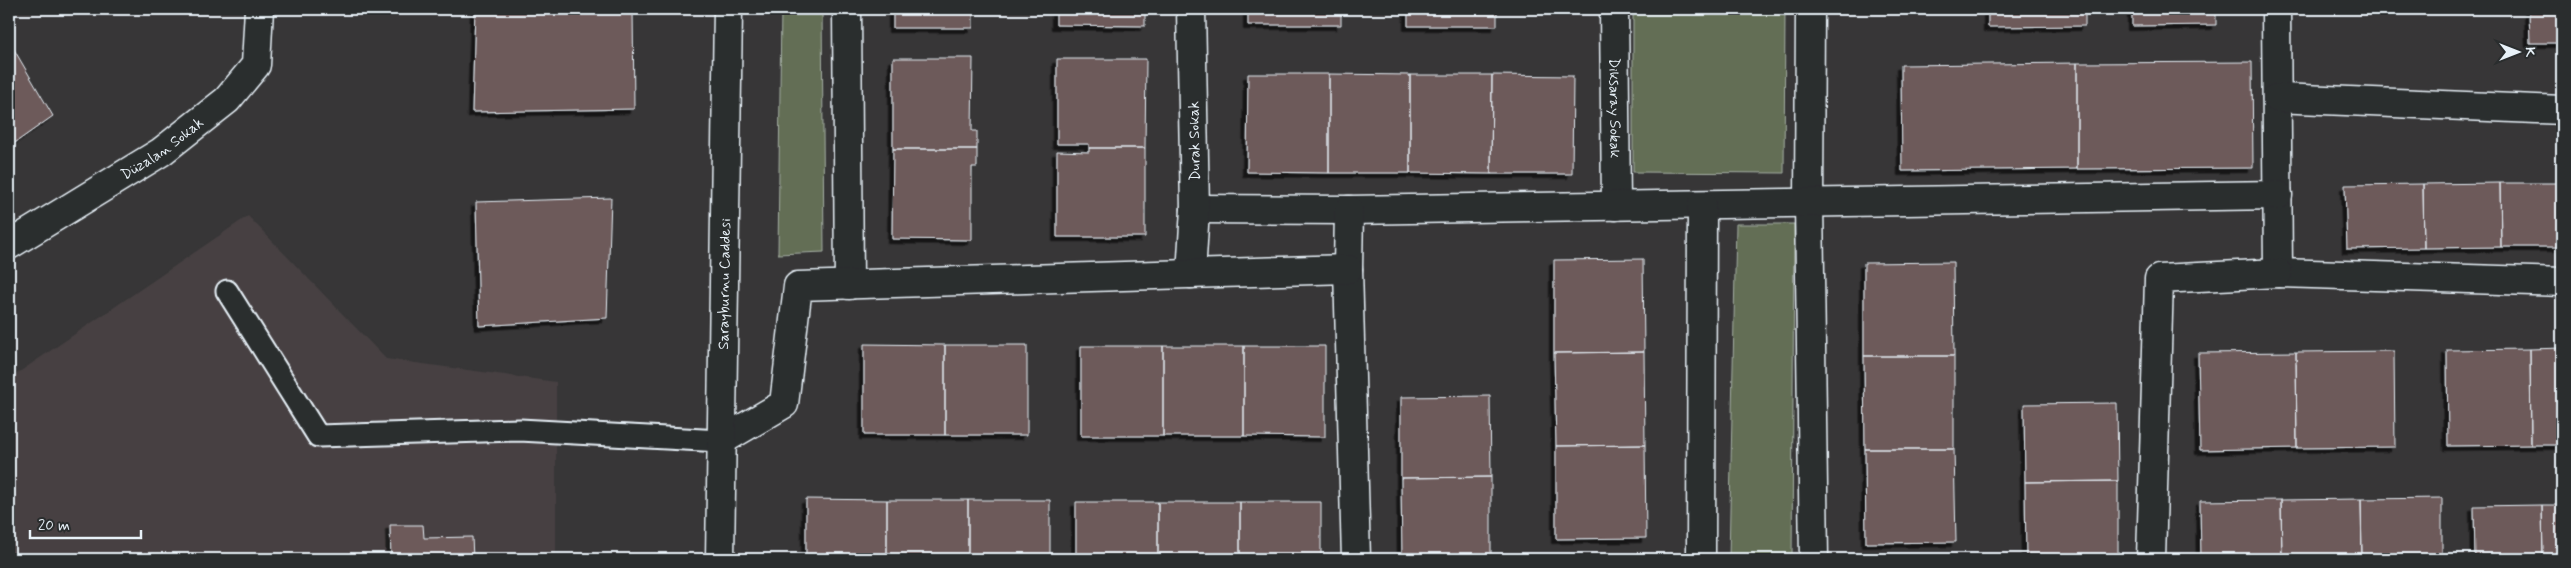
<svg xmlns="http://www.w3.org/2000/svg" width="2571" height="568" font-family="Mynerve,sans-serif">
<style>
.built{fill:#474142}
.green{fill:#636e54;stroke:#a6b0a6}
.building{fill:#6d5a5a;stroke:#e8f1f8;filter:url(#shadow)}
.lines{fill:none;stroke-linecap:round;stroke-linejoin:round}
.service-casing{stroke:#e8f1f8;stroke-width:25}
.minor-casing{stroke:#e8f1f8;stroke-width:31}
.tertiary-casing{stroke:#e8f1f8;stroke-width:31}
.service{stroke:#2a2d2e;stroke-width:21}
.minor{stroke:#2a2d2e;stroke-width:28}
.tertiary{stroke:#2a2d2e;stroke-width:28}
.labels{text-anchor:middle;stroke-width:4.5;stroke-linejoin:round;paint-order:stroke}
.street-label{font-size:15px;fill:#e8f1f8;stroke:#2a2d2e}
</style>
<defs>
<filter id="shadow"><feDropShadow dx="-4.5" dy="4.5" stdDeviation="0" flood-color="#0009"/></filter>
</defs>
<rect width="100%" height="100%" fill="#373637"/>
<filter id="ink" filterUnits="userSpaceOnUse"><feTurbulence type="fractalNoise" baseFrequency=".02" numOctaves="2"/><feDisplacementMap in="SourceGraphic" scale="10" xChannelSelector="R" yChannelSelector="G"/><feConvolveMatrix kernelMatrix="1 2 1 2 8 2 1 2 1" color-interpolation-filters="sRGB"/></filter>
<g filter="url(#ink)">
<path class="built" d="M248,216L386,359L556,382V559H9V379Z"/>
<path class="green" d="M781,9H822L824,252L778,254Z
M1633,9H1785L1784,173L1633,172Z
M1736,224H1794L1792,559H1729Z"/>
<path class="building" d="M475,9H633L634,109L472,112Z
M893,9H973V28H893Z
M1056,9H1145V26L1056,25Z
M1248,9H1341V25H1248Z
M1408,9H1497V26H1408Z
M1988,9H2085V26L1988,27Z
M2132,9H2216V25L2132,26Z
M2529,9H2562V43H2530Z
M9,41L53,116L9,147Z
M893,58H973L972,131H977V149H893Z
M1057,59H1146L1145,148H1089V144H1057Z
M2252,62L2253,168L2077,169V63Z
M2077,63V169L1902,171L1901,65Z
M1248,74H1329V173L1247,172Z
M1329,74L1410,75V173H1329Z
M1410,75H1492L1491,174L1410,173Z
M1492,75L1573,76L1572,174H1491Z
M1089,148H1145V237H1057V151L1089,152Z
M893,149H977V167H972V240L892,239Z
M2500,183H2562V247H2501Z
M2500,183L2501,247L2424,248L2423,184Z
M2423,184L2424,248L2347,249L2345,185Z
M611,198L607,318L479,326L476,202Z
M1643,259L1644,352L1554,353V260Z
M1953,262L1954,356H1864V263Z
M864,344L945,345V435H864Z
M945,345H1027V435H945Z
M1081,346H1163V436H1081Z
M1163,346H1244V436H1163Z
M1244,346H1325V437L1244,436Z
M2562,348V445H2531L2530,349Z
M2530,349L2531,445L2448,446L2447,350Z
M2394,351L2395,447L2297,448L2296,352Z
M1644,352L1645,445L1556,446L1554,353Z
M2296,352L2297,448L2200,450L2198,353Z
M1864,356H1954V449H1865Z
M1490,396L1491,477L1401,478V397Z
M2117,403L2118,481L2025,482L2024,404Z
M1645,445L1646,538L1556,539V446Z
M1865,449H1954L1956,542L1866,543Z
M1491,477V558L1402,559L1401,478Z
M2118,481V559H2026L2025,482Z
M2442,498V559H2362L2361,499Z
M806,499L887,500V559H806Z
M2361,499L2362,559H2282L2281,500Z
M887,500H968V559H887Z
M968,500H1050V559H968Z
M2281,500L2282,559H2201L2200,501Z
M1076,502H1158V559H1076Z
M1158,502H1240V559H1158Z
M1240,502H1321V559H1240Z
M2542,505L2543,559H2475L2474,506Z
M2542,505H2562V559H2543Z
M390,525H423L424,538L472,537L473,559H391Z"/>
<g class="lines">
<g class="service-casing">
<path id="service" d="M227,291L318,436L520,430L721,441"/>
</g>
<g class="minor-casing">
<g id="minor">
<path d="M847,9L849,285"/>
<path id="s1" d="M1614,9L1616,206"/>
<path d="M1810,9L1809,203L1814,559"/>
<path d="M2276,9L2278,273L2562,282"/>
<path d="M2277,98L2562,110"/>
<path d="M1195,209L1349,210L2278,195"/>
<path d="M1349,210L1348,269L1356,559"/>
<path id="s2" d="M9,245L161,152L227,100L256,65L259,9"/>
<path d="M1191,274L1195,209L1191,9"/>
<path d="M721,441L784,404L798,286L1348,269"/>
<path d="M1701,559L1702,205"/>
<path d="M2151,559L2159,279L2278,273"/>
</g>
</g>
<g class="tertiary-casing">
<g id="tertiary">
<path id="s3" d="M720,559L728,9"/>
</g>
</g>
<use href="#service" class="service"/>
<use href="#minor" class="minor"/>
<use href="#tertiary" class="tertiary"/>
</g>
</g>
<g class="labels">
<g class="street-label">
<text dy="5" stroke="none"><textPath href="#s1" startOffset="99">Diksaray Sokak</textPath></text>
<text transform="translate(1194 141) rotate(-91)" y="5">Durak Sokak</text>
<text dy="5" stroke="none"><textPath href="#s2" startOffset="181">Düzalan Sokak</textPath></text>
<text dy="5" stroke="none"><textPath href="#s3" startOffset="275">Sarayburnu Caddesi</textPath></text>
</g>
</g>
<rect width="2571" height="568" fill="none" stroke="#2a2d2e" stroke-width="30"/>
<rect x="15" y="15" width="2541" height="538" fill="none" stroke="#e8f1f8" stroke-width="2" filter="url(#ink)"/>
<g transform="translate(2518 52) rotate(90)" stroke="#2a2d2e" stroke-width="4" paint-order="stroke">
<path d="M0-4L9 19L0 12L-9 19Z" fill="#e8f1f8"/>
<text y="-8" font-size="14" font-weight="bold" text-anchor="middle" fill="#e8f1f8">K</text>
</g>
<path d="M30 530v8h111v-8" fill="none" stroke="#e8f1f8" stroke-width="2.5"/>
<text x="38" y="530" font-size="15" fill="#e8f1f8" stroke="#2a2d2e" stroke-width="4" paint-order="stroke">20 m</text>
</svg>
